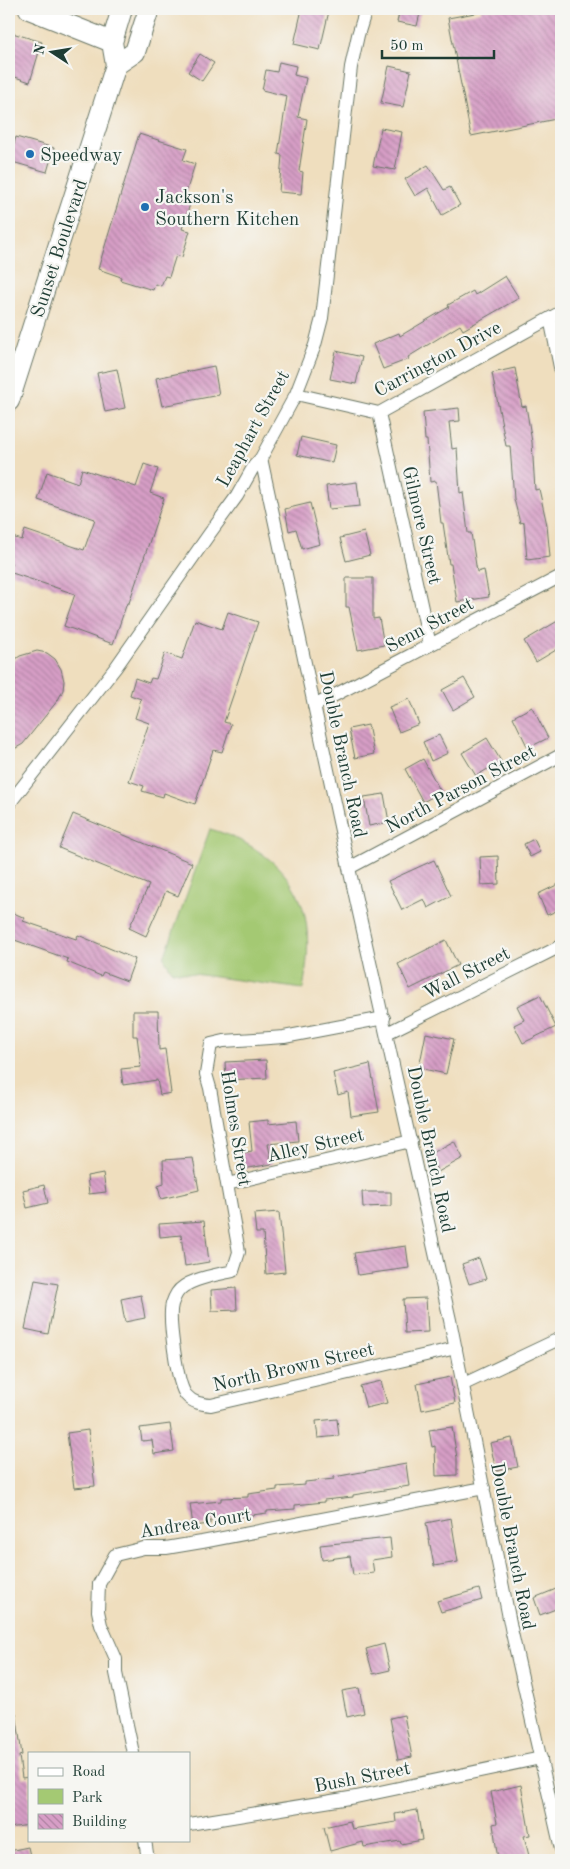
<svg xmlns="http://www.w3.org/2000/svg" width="570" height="1869" font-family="'Old Standard TT',serif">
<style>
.green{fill:#a4c973;stroke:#628354}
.building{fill:url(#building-back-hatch)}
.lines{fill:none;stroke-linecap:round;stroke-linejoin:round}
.minor-casing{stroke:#687564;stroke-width:14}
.primary-casing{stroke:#687564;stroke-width:22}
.minor{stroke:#fff;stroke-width:12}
.primary{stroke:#fff;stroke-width:20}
.poi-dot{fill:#1f6fb2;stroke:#f6f6f2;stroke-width:2}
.labels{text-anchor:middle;stroke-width:4.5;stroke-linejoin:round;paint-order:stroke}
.poi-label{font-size:19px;fill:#1f3d34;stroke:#f6f6f2;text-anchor:start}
.street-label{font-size:19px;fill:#1f3d34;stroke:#f6f6f2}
</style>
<defs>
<pattern id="building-back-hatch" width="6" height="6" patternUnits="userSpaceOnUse" patternTransform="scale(1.25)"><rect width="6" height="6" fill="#d79ec6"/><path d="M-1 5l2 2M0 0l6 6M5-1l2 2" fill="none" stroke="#ae82a2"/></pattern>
</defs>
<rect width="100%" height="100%" fill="#f6f6f2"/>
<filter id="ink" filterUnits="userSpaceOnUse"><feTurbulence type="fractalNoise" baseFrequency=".02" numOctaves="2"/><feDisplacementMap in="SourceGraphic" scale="10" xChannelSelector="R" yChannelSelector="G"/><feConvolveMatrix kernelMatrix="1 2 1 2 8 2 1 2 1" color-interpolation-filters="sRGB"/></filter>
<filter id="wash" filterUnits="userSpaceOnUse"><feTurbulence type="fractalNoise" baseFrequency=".0096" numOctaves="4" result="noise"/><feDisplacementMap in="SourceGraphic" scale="20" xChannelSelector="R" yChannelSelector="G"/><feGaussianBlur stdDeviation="1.12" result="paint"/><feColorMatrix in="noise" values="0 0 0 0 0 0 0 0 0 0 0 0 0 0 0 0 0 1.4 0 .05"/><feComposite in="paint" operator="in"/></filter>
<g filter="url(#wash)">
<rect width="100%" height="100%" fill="#efdebe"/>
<path class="green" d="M210,829C253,841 295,870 305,916C310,940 307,966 303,989L172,971L164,958Z"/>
<g id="blocks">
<path class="building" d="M302,9H320L329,11L320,50L294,44Z
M400,9H421L417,26L397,22Z
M481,9H561V118L471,136L448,18L481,12Z
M9,32L42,42L30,82L9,75Z
M200,54L214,63L202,81L188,72Z
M279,62L296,66L294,75L306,78L298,117L307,119L299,171L303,172L301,194L279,192L282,155L278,154L287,96L262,90L266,70L277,72Z
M389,66L411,71L403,107L381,103Z
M381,128L402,132L395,170L373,166Z
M139,134L187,149L183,160L195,164L184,199L191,201L182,229L190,231L182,257L176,255L169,277L165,276L161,286L155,284L153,290L120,280L121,277L98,269Z
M16,137L54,148L47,172L9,161Z
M428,165L444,190L450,187L460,205L442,215L428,188L415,196L405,179Z
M505,276L519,298L463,330L460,325L408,357L409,359L383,369L373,344L399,333L400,336L449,307L448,305L473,291L475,295Z
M336,351L362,357L356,384L330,379Z
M214,366L219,395L162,406L156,378Z
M515,368L522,407L526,406L532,442L535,490L539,489L547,525L550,557L527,560L524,522L520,523L514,499L510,446H506L492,373Z
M117,369L125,408L105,412L97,373Z
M459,408L460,421L449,422L452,449L457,448L460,493L463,492L468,533H471L477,572L484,570L489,597L457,602L451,564H449L443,523H441L436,481L430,482L427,440H425L423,412Z
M301,437L336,445L332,463L297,455Z
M144,464L158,469L150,493L164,498L129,603H127L113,644L64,626L75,594L9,572L12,564L9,562V545L12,537L22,540L25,530L84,550L95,519L38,500L47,472L78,483L82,469L136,487Z
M357,482L360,506L329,509L326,486Z
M310,503L320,544L302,549L296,529L289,531L285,509Z
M364,532L370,555L346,561L340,538Z
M346,578H373V619L379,618L384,645L358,650L349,607H346Z
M228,612L258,622L224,722L231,724L222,752L213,750L195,804L164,793L163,797L142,791L144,786L129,781L149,723L135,718L141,699L130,695L135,678L149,683L151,678L156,679L165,653L182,659L195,620L222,629Z
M561,619V647L536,662L524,641Z
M37,651L47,653L55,659L61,669L64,681L63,690L58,700L23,744L16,748L9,749V666L13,661L20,656Z
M464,678L475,697L453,710L442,690Z
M409,699L419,724L399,732L389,707Z
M532,707L548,738L528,748L513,717Z
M368,725L374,754L355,758L349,729Z
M439,735L448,753L431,761L423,742Z
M487,738L501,761L476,776L462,753Z
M423,759L441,792L423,802L405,769Z
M384,794L389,822L369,826L364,797Z
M73,814L192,863L178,896L166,891L146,936L129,928L149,885L59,848Z
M534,839L540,852L530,857L524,844Z
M498,856L499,884L481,885L480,857Z
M434,860L451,896L428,908L424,899L402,910L388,881Z
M561,883V909L547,915L538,894Z
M9,911L25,918L23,921L76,939L78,935L135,959L127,981L103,972L101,976L67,962L68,959L9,938Z
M446,940L458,965L410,989L398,964Z
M540,995L556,1027L523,1043L514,1025L524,1020L517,1006Z
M133,1011H158L159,1050L165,1049L171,1093L160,1095L157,1080L123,1085L121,1069L141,1067L137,1036H133Z
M426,1033L454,1039L446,1074L419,1068Z
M266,1060L267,1078L226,1080L225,1062Z
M370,1064L379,1112L351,1116L348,1092L338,1095L333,1073Z
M268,1120V1124L296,1121L298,1141L268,1144L272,1164L243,1169L241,1153L252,1151L249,1122Z
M454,1141L463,1158L438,1172L429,1155Z
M193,1158L199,1190L161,1199L158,1186L164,1184L163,1160Z
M103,1173L106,1192L89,1194L87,1176Z
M44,1185L48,1203L27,1208L23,1190Z
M362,1192H391V1206L363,1207Z
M279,1212L285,1272L266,1274L263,1233H256L254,1214Z
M204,1221L209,1262L185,1266L181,1235L160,1237L159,1224Z
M406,1246L409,1268L358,1275L354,1253Z
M479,1258L486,1279L469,1284L462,1264Z
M35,1280L58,1284L48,1334L25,1329Z
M236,1288L237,1310L212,1311L211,1290Z
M141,1295L145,1318L125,1322L121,1299Z
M426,1298L428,1332L405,1333L403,1299Z
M450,1377L455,1403L422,1410L417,1384Z
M381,1381L387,1403L366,1408L360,1386Z
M337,1419L339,1436L318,1438L316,1421Z
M170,1424L174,1451L154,1454L152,1440L142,1441L140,1428Z
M452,1427L457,1458V1475L436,1476L435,1446L432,1447L429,1430Z
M88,1430L95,1486L74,1488L67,1433Z
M512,1438L518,1467L496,1471L490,1443Z
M406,1464L409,1486L353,1495V1497L324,1500V1502L295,1505V1509L267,1511V1513L238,1517V1519L210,1521V1524L193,1526L190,1504L221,1501V1498L248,1497V1494L277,1490V1487L305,1485V1482L334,1479V1477Z
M451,1518L458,1562L434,1566L426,1523Z
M390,1538L392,1557L372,1560L374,1573L353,1575L350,1556L322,1560L320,1545Z
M561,1587V1607L540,1615L534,1598Z
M479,1589L482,1600L441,1612L437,1601Z
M384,1644L390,1670L373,1674L366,1649Z
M359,1688L364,1713L347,1717L342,1691Z
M9,1713H16L22,1755L19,1756L22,1778L29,1777V1825L9,1828Z
M404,1715L412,1757L398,1760L390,1718Z
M521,1785L530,1835L524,1836L530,1860H498L493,1824L497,1823L491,1792Z
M417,1810L422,1840L401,1844L400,1841L364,1847L363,1842L330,1851L324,1827L350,1821L352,1829L396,1822L395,1814Z
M28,1847L31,1860H9V1851Z"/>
</g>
</g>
<g filter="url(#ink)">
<use href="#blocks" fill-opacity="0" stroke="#687564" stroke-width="1"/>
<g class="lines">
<g class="minor-casing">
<path id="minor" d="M550,318L561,372
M296,394L379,413L561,312
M379,413L430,645
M261,458L349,868L450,1320L512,1633L561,1849
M314,706L561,576
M9,804L116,667L210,533L237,496L254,466L261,458L296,394L315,345L322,318L351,67L358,35L366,9
M349,868L561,755
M384,1018L284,1037L224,1041L211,1044L206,1074L210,1088L239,1252L233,1271C217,1275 186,1279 177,1293C175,1296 173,1301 172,1304C168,1318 177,1384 186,1395C193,1403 201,1404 211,1405L456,1348
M387,1033L561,946
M227,1184L411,1141
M464,1384L561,1338
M133,1753L116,1673V1659L101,1625L98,1611L99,1584L115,1555L144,1548H166L202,1542L484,1488
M189,1824L356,1797L541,1758
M145,1840L148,1860"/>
</g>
<g class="primary-casing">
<path id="primary" d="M29,9L112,42
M116,65L135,52L149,9
M9,401L116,65L112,42L122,9"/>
</g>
<use href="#minor" class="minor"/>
<use href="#primary" class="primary"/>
</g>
</g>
<g class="poi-dot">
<circle cx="30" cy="154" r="5"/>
<circle cx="145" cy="207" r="5"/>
</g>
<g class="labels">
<g class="poi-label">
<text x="40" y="161">Speedway</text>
<text x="155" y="203">Jackson's<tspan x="155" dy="22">Southern Kitchen</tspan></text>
</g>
<g class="street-label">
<text transform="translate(58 248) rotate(-72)" y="7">Sunset Boulevard</text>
<text transform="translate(437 358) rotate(-28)" y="7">Carrington Drive</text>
<text transform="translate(252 428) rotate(-61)" y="7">Leaphart Street</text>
<text transform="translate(423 525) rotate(77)" y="7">Gilmore Street</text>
<text transform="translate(429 624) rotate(-28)" y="7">Senn Street</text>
<text transform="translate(344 754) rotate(78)" y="7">Double Branch Road</text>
<text transform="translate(460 788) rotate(-28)" y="7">North Parson Street</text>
<text transform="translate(466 972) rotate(-27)" y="7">Wall Street</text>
<text transform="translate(237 1128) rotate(81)" y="7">Holmes Street</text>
<text transform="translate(315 1144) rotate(-13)" y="7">Alley Street</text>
<text transform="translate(432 1149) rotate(78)" y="7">Double Branch Road</text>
<text transform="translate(293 1366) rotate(-13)" y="7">North Brown Street</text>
<text transform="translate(195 1522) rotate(-9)" y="7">Andrea Court</text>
<text transform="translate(514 1546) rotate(79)" y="7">Double Branch Road</text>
<text transform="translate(362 1776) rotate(-11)" y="7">Bush Street</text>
</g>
</g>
<rect width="570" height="1869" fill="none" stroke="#f6f6f2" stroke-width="30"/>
<rect x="28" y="1752" width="162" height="90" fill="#f6f6f2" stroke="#a0aca6"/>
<rect x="38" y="1768" width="25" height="8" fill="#ffffff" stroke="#a0aca6"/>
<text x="72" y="1776" font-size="15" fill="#1f3d34">Road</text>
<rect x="38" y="1789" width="25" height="15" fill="#a4c973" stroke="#a0aca6"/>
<text x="72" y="1802" font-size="15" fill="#1f3d34">Park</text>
<rect x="38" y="1814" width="25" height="15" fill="url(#building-back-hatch)" stroke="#a0aca6"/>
<text x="72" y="1826" font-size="15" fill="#1f3d34">Building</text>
<g transform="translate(52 52) rotate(282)" stroke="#f6f6f2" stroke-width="4" paint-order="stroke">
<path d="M0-4L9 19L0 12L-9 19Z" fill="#1f3d34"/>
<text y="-8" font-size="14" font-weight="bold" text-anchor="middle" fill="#1f3d34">N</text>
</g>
<path d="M382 50v8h112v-8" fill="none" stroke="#1f3d34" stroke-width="2.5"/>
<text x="390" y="50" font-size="15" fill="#1f3d34" stroke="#f6f6f2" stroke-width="4" paint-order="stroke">50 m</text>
</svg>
